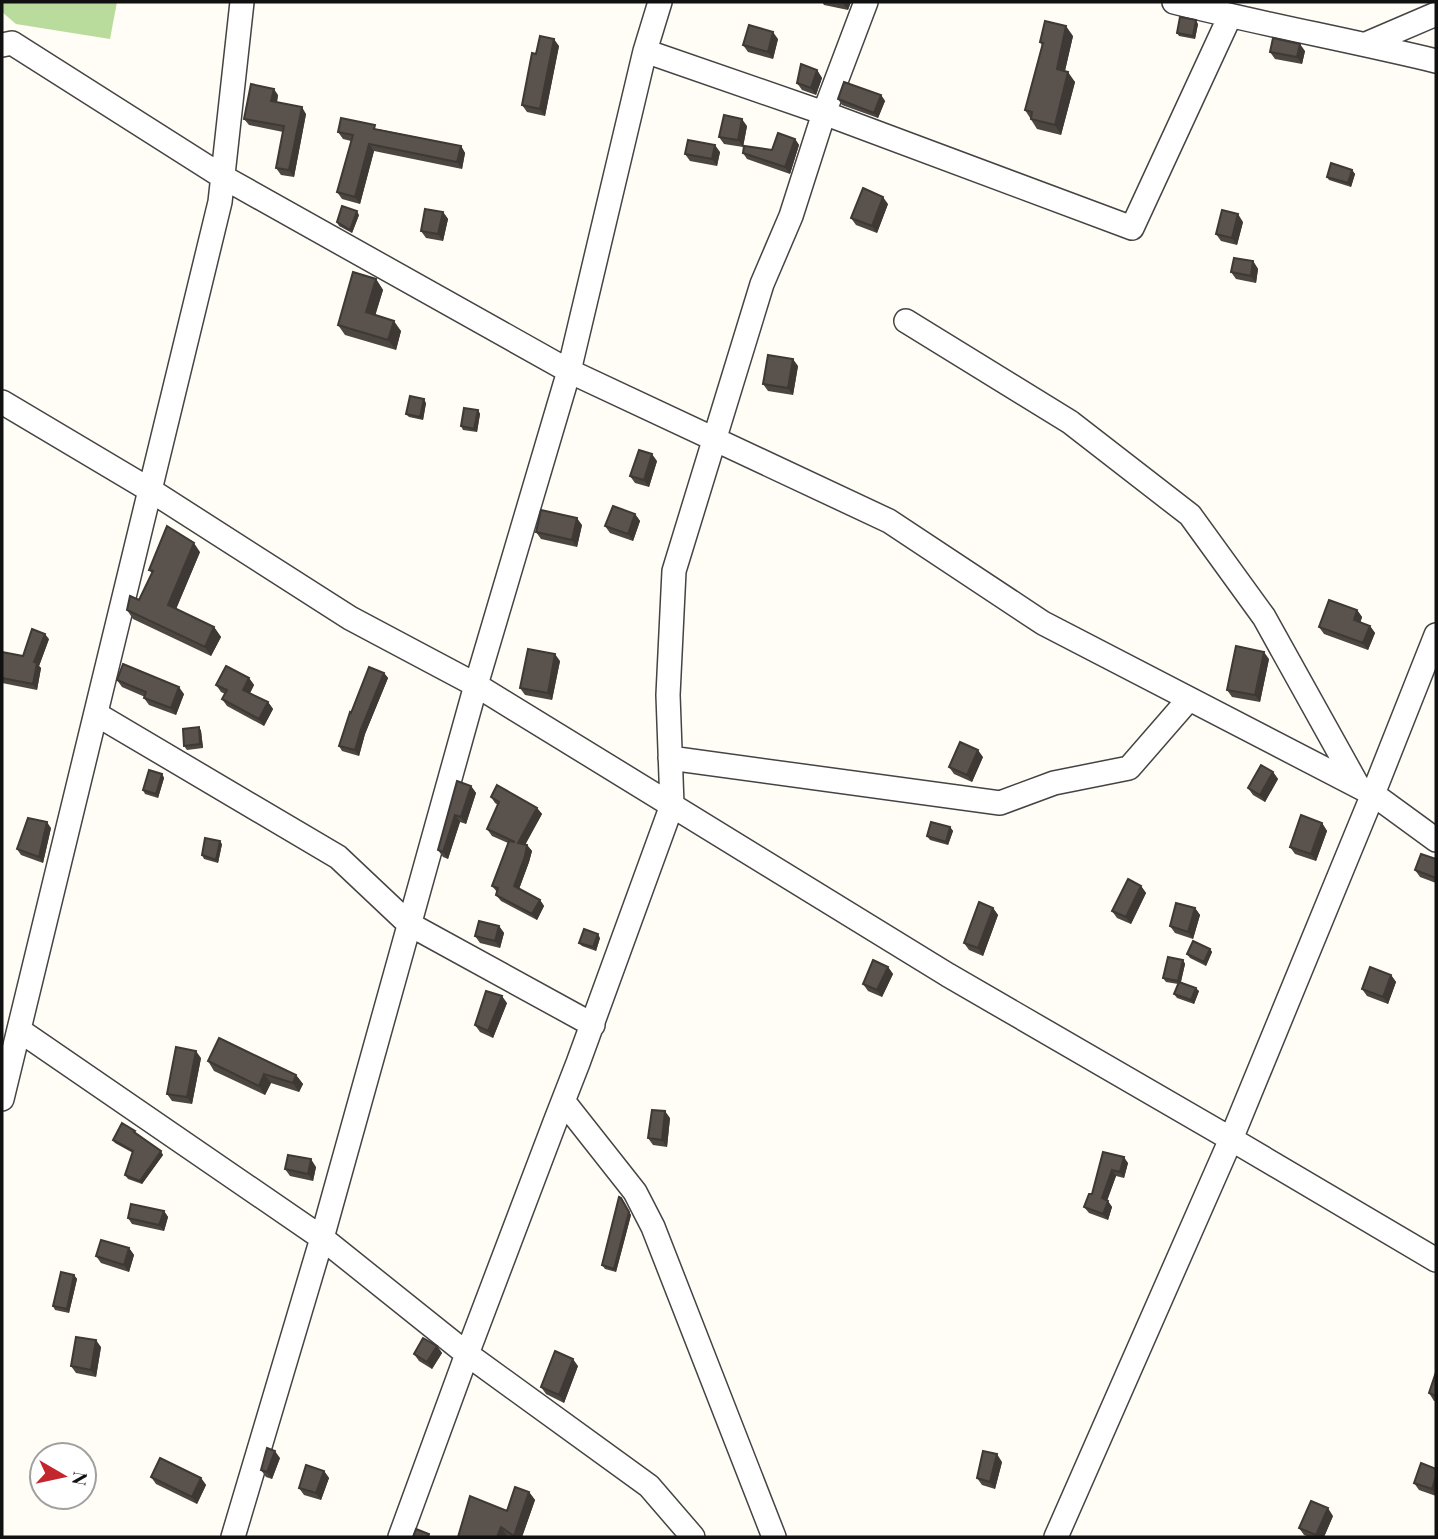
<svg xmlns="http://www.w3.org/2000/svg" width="1438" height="1539" font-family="'Playfair Display',serif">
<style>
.forest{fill:#b9dc9c}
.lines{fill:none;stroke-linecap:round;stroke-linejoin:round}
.minor-casing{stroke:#444;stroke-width:26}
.minor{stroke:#fff;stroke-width:23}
.wall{fill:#4d4742}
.shaded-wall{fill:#3f3936}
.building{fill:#5a524d;stroke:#3f3936;stroke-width:2}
</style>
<rect width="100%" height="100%" fill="#fffdf5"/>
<path class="forest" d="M2,2H117L110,39L16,24L2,12Z"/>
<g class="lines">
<g class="minor-casing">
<path id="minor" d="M1174,2C1261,24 1349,40 1436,61
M1366,44L1436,14
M2,45L12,43L223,177L569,371L889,521L1043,623L1373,794L1436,840
M645,51L824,113L1132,228L1230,16
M906,321L1070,422L1190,515L1264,617L1358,786
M2,402L150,490L350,618L476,685L948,975L1231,1139L1436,1260
M96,714L338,857L409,924L593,1025
M670,758L1000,803L1054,783L1129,768L1189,699
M19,1030L322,1238L467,1354L649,1486L693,1537
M2,1099L220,202L242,2
M564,1102L635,1192L653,1227L774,1537
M233,1537L322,1238L476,685L569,371L645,51L660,2
M400,1537L467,1354L555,1122L578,1063L672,805L668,695L674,571L762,284L791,216L824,113L866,2
M1056,1537L1231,1139L1373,794L1436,635"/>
</g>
<use href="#minor" class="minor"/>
</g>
<path class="wall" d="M822,2H851L848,10L824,5Z
M1198,24L1195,39L1179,36L1177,33Z
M1073,36L1065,71L1075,82L1061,135L1037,129L1025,110L1042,45L1040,42Z
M778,39L773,59L748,52L743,45Z
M559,46L545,116L527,112L522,105L536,54Z
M1305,51L1302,64L1275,59L1270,52Z
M817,70L822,78L816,95L802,90L797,83Z
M278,95L277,102L306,114L294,177L281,175L276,168L283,132L249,125L244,119Z
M881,95L885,101L878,118L842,105L838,99Z
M747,126L743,147L724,144L719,137Z
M378,129L461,146L465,153L462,169L374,151L360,204L342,199L337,192L351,141L343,139L338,132Z
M795,139L799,145L790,174L747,159L743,153L772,150Z
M720,152L717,166L690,161L685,154Z
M1352,170L1355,174L1351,187L1329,180L1327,177Z
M888,204L877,233L856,225L851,218Z
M443,212L448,219L443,241L426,238L421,231Z
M359,215L352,233L339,226L337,222Z
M1243,222L1237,245L1221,241L1216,234Z
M1253,261L1258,269L1256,283L1236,279L1231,272Z
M376,279L383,290L375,315L401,331L396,350L345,335L338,325Z
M798,366L793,395L768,391L763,384Z
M426,403L423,420L409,417L406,414Z
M478,410L480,414L477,432L463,430L461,426Z
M657,461L649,487L635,483L630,476Z
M635,514L640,521L633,541L610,533L605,526Z
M582,525L577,547L541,539L536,532Z
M200,552L176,609L214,627L221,637L211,656L133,619L127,610L139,600L152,573L149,570Z
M1357,610L1362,617L1360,623L1370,626L1375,633L1368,650L1324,634L1319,627Z
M49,639L39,666L41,668L37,690L2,683V652L23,656Z
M1269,659L1260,702L1232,697L1227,690Z
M560,661L552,700L525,695L520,688Z
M384,673L388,678L365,734L359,756L342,751L339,746L351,713Z
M249,678L254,685L250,693L268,702L273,709L264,726L227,706L222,699L225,694L221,692L216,685Z
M117,680L184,694L176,715L149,705L144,698L145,697L122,687Z
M199,727L201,731L203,748L187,750L184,746Z
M983,757L972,782L954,774L949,767Z
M1273,772L1278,779L1265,802L1253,795L1248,788Z
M162,774L164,778L158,798L145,794L143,790Z
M457,781L471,786L476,793L466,824L460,822L448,859L443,857L438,850Z
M491,797L537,808L542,814L525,844L527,845L532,851L529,862L519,889L540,900L544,906L537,920L501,901L496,895L497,892L492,886L508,843L492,836L487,829L498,805L495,803Z
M1322,823L1327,831L1316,861L1295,854L1290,847Z
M950,827L953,831L948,845L930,840L927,836Z
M51,828L43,863L21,855L17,849Z
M222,844L218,863L204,859L202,855Z
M1436,859V883L1420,877L1415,870Z
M1141,886L1146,893L1131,924L1117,918L1112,911Z
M993,908L998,915L983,956L969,950L964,943Z
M1195,908L1200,915L1193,939L1175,933L1170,926Z
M499,926L504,933L500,948L480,943L475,936Z
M600,938L596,951L582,946L579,943Z
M1210,949L1212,952L1206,966L1190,958L1187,954Z
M1183,960L1185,964L1181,982L1199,991L1194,1004L1177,998L1174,994L1178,984L1166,982L1163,978Z
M888,967L893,974L882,997L868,991L863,984Z
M1391,975L1396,982L1388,1004L1367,996L1362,989Z
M507,1003L493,1038L480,1032L475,1025Z
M201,1058L192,1104L172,1101L167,1094Z
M208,1061L296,1075L303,1084L299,1092L271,1083L265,1095L214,1071Z
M670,1118L667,1147L653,1145L648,1138Z
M138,1134L163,1155L142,1184L128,1179L125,1175L133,1153L115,1143L113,1140Z
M1103,1152L1128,1163L1124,1178L1116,1176L1107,1200L1112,1207L1108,1220L1089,1213L1084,1207L1092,1194Z
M316,1167L313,1181L290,1176L285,1169Z
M621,1198L631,1215L616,1272L605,1269L602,1265Z
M164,1211L168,1217L164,1231L132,1224L128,1218Z
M129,1248L134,1255L129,1272L101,1263L96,1256Z
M74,1275L77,1279L69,1313L55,1310L53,1306Z
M437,1346L442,1353L432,1369L419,1361L414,1354Z
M101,1347L96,1377L76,1373L71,1366Z
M578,1366L564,1403L546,1394L541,1387Z
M1436,1372V1401H1434L1429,1393Z
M280,1458L272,1479L266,1477L261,1470Z
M1002,1462L995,1489L982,1485L977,1478Z
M1436,1469V1496L1419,1490L1414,1483Z
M324,1471L329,1478L321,1500L304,1495L299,1488Z
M151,1477L201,1478L206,1485L197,1504L156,1484Z
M529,1492L535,1500L522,1537H509L507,1536L506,1537H458L507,1511Z
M1333,1516L1324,1537H1309L1304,1535L1299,1528Z"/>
<path class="shaded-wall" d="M843,2H851L848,10L843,3Z
M1196,20L1198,24L1195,39L1193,36Z
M1066,26L1073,36L1063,79L1057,69Z
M773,32L778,39L773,59L768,52Z
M554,39L559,46L545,116L540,109Z
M1300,44L1305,51L1302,64L1297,57Z
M817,70L822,78L816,95L811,88Z
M1068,72L1075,82L1061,135L1055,125Z
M274,89L278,95L276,108L271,101Z
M881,95L885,101L878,118L874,113Z
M302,107L306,114L294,177L289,170Z
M742,119L747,126L743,147L738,140Z
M795,139L799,145L790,174L785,167Z
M369,144L374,151L360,204L355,197Z
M715,145L720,152L717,166L712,159Z
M461,146L465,153L462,169L457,162Z
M1352,170L1355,174L1351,187L1348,183Z
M883,197L888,204L877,233L872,226Z
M357,211L359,215L352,233L350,230Z
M443,212L448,219L443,241L438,234Z
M1238,214L1243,222L1237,245L1232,238Z
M1253,261L1258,269L1256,283L1251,276Z
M376,279L383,290L373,323L366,312Z
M394,321L401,331L396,350L388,340Z
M793,359L798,366L793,395L788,388Z
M424,399L426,403L423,420L420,417Z
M478,410L480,414L477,432L474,429Z
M652,454L657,461L649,487L644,480Z
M635,514L640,521L633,541L628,534Z
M577,518L582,525L577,547L572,540Z
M194,543L200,552L174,614L168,605Z
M1357,610L1362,617L1359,627L1354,620Z
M1370,626L1375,633L1368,650L1363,643Z
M214,627L221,637L211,656L205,647Z
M45,634L49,639L39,666L41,668L37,690L33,684L34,662Z
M1264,652L1269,659L1260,702L1255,695Z
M555,654L560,661L552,700L548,693Z
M384,673L388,678L365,734L359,756L355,750L361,729Z
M249,678L254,685L248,697L243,690Z
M179,687L184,694L176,715L171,708Z
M268,702L273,709L264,726L259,719Z
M199,727L201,731L203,748L200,744Z
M978,750L983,757L972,782L967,775Z
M1273,772L1278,779L1265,802L1260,795Z
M162,774L164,778L158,798L156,794Z
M471,786L476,793L466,824L461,817Z
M537,808L542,814L523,849L518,843Z
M455,815L460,822L448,859L443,852Z
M47,822L51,828L43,863L39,857Z
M1322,823L1327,831L1316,861L1311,854Z
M950,827L953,831L948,845L946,842Z
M220,841L222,844L218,863L216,860Z
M527,845L532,851L529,862L518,892L514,886Z
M1141,886L1146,893L1131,924L1126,917Z
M540,900L544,906L537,920L532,914Z
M993,908L998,915L983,956L978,948Z
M1195,908L1200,915L1193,939L1188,932Z
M499,926L504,933L500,948L495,941Z
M598,934L600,938L596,951L593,947Z
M1210,949L1212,952L1206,966L1204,962Z
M1183,960L1185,964L1180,985L1178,981Z
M888,967L893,974L882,997L877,990Z
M1391,975L1396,982L1388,1004L1383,997Z
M1196,988L1199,991L1194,1004L1191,1000Z
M502,996L507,1003L493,1038L488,1031Z
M196,1051L201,1058L192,1104L187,1097Z
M264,1074L271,1083L265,1095L259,1086Z
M296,1075L303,1084L299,1092L293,1083Z
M665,1111L670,1118L667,1147L662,1140Z
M161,1151L163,1155L142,1184L140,1181Z
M1124,1157L1128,1163L1124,1178L1120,1172Z
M311,1159L316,1167L313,1181L308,1174Z
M1112,1170L1116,1176L1106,1204L1102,1198Z
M621,1198L631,1215L616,1272L614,1269Z
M1108,1201L1112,1207L1108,1220L1103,1214Z
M164,1211L168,1217L164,1231L159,1225Z
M129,1248L134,1255L129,1272L124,1265Z
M74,1275L77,1279L69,1313L67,1309Z
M96,1340L101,1347L96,1377L91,1370Z
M437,1346L442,1353L432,1369L427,1362Z
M573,1359L578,1366L564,1403L559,1395Z
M275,1451L280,1458L272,1479L267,1472Z
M997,1454L1002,1462L995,1489L990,1482Z
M324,1471L329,1478L321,1500L316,1493Z
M1436,1476V1496L1432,1489Z
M201,1478L206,1485L197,1504L192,1497Z
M529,1492L535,1500L522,1537H515L514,1536Z
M1328,1508L1333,1516L1324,1537H1318L1316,1535Z
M501,1527L507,1536L506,1537H497Z"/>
<path class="building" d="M1180,17L1196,20L1193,36L1177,33Z
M1045,21L1066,26L1057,69L1068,72L1055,125L1031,119L1032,112L1025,110L1043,43L1040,42Z
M749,25L773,32L768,52L743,45Z
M540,36L554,39L540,109L522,105L532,53L536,54Z
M1273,38L1300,44L1297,57L1270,52Z
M801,64L817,70L811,88L797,83Z
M844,82L881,95L874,113L838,99Z
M251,84L274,89L271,101L302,107L289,170L276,168L284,126L244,119Z
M724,115L742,119L738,140L719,137Z
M341,118L375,125L374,129L461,146L457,162L369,144L355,197L337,192L353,135L338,132Z
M778,133L795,139L785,167L743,153L744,146L772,150Z
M688,140L715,145L712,159L685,154Z
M1331,163L1352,170L1348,183L1327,177Z
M863,188L883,197L872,226L851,218Z
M342,206L357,211L350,230L337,222Z
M425,209L443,212L438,234L421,231Z
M1222,210L1238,214L1232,238L1216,234Z
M1234,258L1253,261L1251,276L1231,272Z
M353,272L376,279L366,312L394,321L388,340L338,325Z
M768,355L793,359L788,388L763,384Z
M410,396L424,399L420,417L406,414Z
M464,408L478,410L474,429L461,426Z
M639,450L652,454L644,480L630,476Z
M613,506L635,514L628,534L605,526Z
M541,510L577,518L572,540L536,532Z
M167,526L194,543L168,605L214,627L205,647L127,610L130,596L139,600L153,571L149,570Z
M1329,600L1357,610L1354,620L1370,626L1363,643L1319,627Z
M32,629L45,634L34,662L37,663L33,684L2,678V652L23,656Z
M1236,646L1264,652L1255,695L1227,690Z
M528,649L555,654L548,693L520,688Z
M123,664L179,687L171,708L144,698L146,692L117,680Z
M226,666L249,678L243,690L268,702L259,719L222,699L227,690L216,685Z
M369,667L384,673L361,729L355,750L339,746L350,712L351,713Z
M199,727L200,744L184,746L183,729Z
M960,742L978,750L967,775L949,767Z
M1261,765L1273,772L1260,795L1248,788Z
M149,770L162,774L156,794L143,790Z
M457,781L471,786L461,817L455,815L443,852L438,850Z
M497,785L537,808L518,843L527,845L525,856L514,886L540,900L532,914L496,895L498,888L492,886L509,841L515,842L487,829L499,802L491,797Z
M1301,815L1322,823L1311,854L1290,847Z
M28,818L47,822L39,857L17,849Z
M931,822L950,827L946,842L927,836Z
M205,838L220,841L216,860L202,855Z
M1421,854L1436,859V878L1415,870Z
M1128,879L1141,886L1126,917L1112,911Z
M979,902L993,908L978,948L964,943Z
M1176,903L1195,908L1188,932L1170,926Z
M479,921L499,926L495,941L475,936Z
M584,929L598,934L593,947L579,943Z
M1193,941L1210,949L1204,962L1187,954Z
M1168,957L1183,960L1178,981L1163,978Z
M873,960L888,967L877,990L863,984Z
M1370,967L1391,975L1383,997L1362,989Z
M1179,982L1196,988L1191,1000L1174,994Z
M486,991L502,996L488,1031L475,1025Z
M219,1038L296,1075L293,1083L264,1074L259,1086L208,1061Z
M176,1047L196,1051L187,1097L167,1094Z
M652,1110L665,1111L662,1140L648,1138Z
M122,1123L135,1131L134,1132L161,1151L140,1181L125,1175L133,1151L113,1140Z
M1103,1152L1124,1157L1120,1172L1112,1170L1102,1198L1108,1201L1103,1214L1084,1207L1089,1194H1092Z
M288,1155L311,1159L308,1174L285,1169Z
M619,1197L621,1198L629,1212L614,1269L602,1265Z
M131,1204L164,1211L159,1225L128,1218Z
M101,1240L129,1248L124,1265L96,1256Z
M61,1272L74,1275L67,1309L53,1306Z
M76,1337L96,1340L91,1370L71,1366Z
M423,1338L437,1346L427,1362L414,1354Z
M555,1351L573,1359L559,1395L541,1387Z
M1436,1372V1396L1429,1393Z
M267,1448L275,1451L267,1472L261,1470Z
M983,1451L997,1454L990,1482L977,1478Z
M160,1458L201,1478L192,1497L151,1477Z
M1421,1463L1436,1469V1476L1432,1489L1414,1483Z
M306,1465L324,1471L316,1493L299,1488Z
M515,1487L529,1492L514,1536L501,1527L497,1537H458L470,1496L507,1511Z
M1311,1501L1328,1508L1316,1535L1299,1528Z
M416,1529L429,1534L428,1537H413Z"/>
<rect width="1438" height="1539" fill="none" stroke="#111111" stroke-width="7"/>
<g transform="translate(63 1476) rotate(99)"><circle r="33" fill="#ffffff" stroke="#a0a0a0" stroke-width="2"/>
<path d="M0-5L12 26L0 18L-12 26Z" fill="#c4262e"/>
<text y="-10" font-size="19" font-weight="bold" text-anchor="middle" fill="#111111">N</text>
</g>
</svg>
